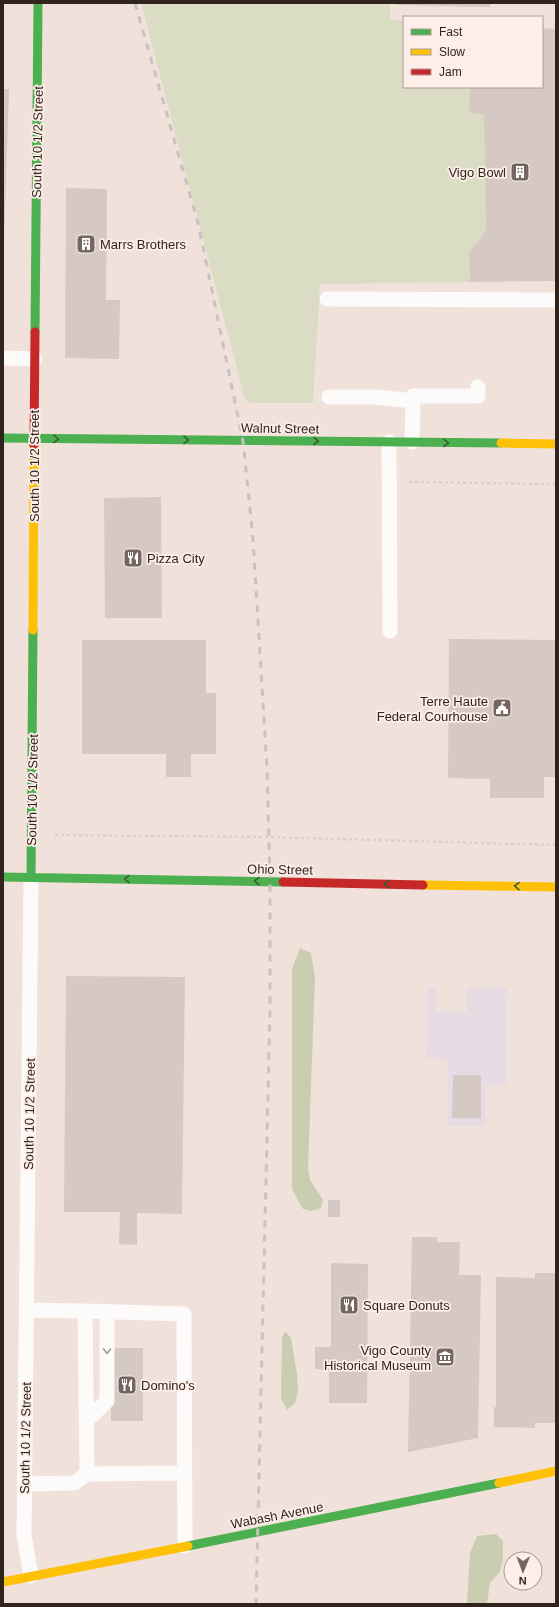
<svg xmlns="http://www.w3.org/2000/svg" width="559" height="1607" font-family="Helvetica,sans-serif">
<style>
.industrial{fill:#e7dbe4}
.green{fill:#daddc4}
.forest{fill:#c9ceb1}
.building{fill:#d6c8c3}
.lines{fill:none;stroke-linecap:round;stroke-linejoin:round}
.path{stroke:#d5d1cf;stroke-width:2.5;stroke-dasharray:3 3;stroke-linecap:butt}
.lane{stroke:#fdfafa;stroke-width:15}
.fast{stroke:#4caf50;stroke-width:9}
.slow{stroke:#ffc107;stroke-width:9}
.jam{stroke:#c62828;stroke-width:9}
.rail{stroke:#c7c3c2;stroke-width:3;stroke-dasharray:7 7;stroke-linecap:butt}
.oneway{stroke:#3c5c33}
.oneway2{stroke:#a19a97}
.labels{text-anchor:middle;stroke-width:3.5;stroke-linejoin:round;paint-order:stroke}
.street-label{font-size:13px;fill:#31241f;stroke:#fdeee8}
.poi-label{font-size:13px;fill:#31241f;stroke:#fdeee8;text-anchor:start}
</style>
<rect width="100%" height="100%" fill="#f1e1db"/>
<path class="industrial" d="M428,987H436V1012H467V987L507,988L506,1085H486L485,1126H447L448,1060L427,1059Z"/>
<path class="green" d="M141,3H390V20L404,21V87H470L484,115L486,230L469,252L470,282L320,284L313,403H250L245,399Z"/>
<path class="forest" d="M300,948L311,953L315,977L308,1169L310,1180L323,1200L321,1208L311,1211L303,1209L292,1189V969Z
M285,1331L291,1338L297,1374L298,1392L295,1403L287,1410L281,1398L282,1338Z
M496,1534L503,1541V1558L500,1572L490,1583L487,1604H467L470,1553L477,1536Z"/>
<path class="building" d="M395,3H490V7L395,5Z
M542,28L556,29V281L470,282L469,252L486,230L484,115L469,112L470,87H542Z
M3,89H9L4,242H3Z
M66,188L107,189L106,300H120L119,359L65,358Z
M161,497L162,618H105L104,498Z
M449,639L556,640V777H544V798H490V779L448,778Z
M82,640H206V693H216V754H191V777H166V754H82Z
M66,976L185,977L182,1214L137,1213V1245L119,1244L120,1212H64Z
M453,1075H481V1118H452Z
M328,1200H340V1217H328Z
M412,1237H437V1242H460L459,1275H481L478,1438L408,1452Z
M331,1263L368,1264L367,1403H329V1370L315,1369V1347H331Z
M535,1273H556V1423H535V1428L494,1427V1407H496V1277L535,1278Z
M111,1348H143V1421H111Z"/>
<g class="lines">
<path class="path" d="M409,482L556,484
M55,835L268,837L556,845"/>
<path class="lane" d="M327,299L556,300
M3,358L35,359
M413,396H478V387
M329,397H376L413,401L412,442
M389,442L390,631
M31,877L24,1535L31,1576
M26,1310L85,1311
M86,1421L107,1401V1312
M183,1473L87,1474L85,1311L184,1314L185,1546
M24,1484L74,1483L87,1474"/>
<path class="fast" d="M35,332L38,3
M3,438L501,443
M3,877L283,882
M31,877L33,630
M188,1546L499,1483"/>
<path class="slow" d="M501,443L556,444
M33,630L34,445
M423,885L556,887
M499,1483L556,1471
M3,1582L188,1546"/>
<path class="jam" d="M34,445L35,332
M283,882L423,885"/>
<path class="rail" d="M135,3L198,223L243,441L253,539L267,769L270,881V1010L256,1604"/>
</g>
<defs><path id="oneway-chevron" d="M-2-3.5L2.5 0L-2 3.5" fill="none" stroke-width="1.6" stroke-linecap="round" stroke-linejoin="round"/></defs>
<g class="oneway">
<use href="#oneway-chevron" transform="translate(56 439) rotate(1)"/>
<use href="#oneway-chevron" transform="translate(186 440) rotate(1)"/>
<use href="#oneway-chevron" transform="translate(316 441) rotate(1)"/>
<use href="#oneway-chevron" transform="translate(446 443) rotate(1)"/>
<use href="#oneway-chevron" transform="translate(127 879) rotate(-179)"/>
<use href="#oneway-chevron" transform="translate(257 881) rotate(-179)"/>
<use href="#oneway-chevron" transform="translate(387 884) rotate(-179)"/>
<use href="#oneway-chevron" transform="translate(517 886) rotate(-179)"/>
</g>
<use class="oneway2" href="#oneway-chevron" transform="translate(107 1351) rotate(90)"/>
<defs>
<g id="building-square" transform="scale(1)"><rect x="-9" y="-9" width="18" height="18" rx="4" fill="#746661" stroke="#fdeee8"/><path d="M-4-6H4V6H1V3H-1V6H-4ZM-2.5-4.3h1.7v1.8h-1.7ZM.8-4.3h1.7v1.8H.8ZM-2.5-1h1.7V.8h-1.7ZM.8-1h1.7V.8H.8Z" fill="#fff"/></g>
<g id="restaurant-square" transform="scale(1)"><rect x="-9" y="-9" width="18" height="18" rx="4" fill="#746661" stroke="#fdeee8"/><path d="M-5-6h1v4h1v-4h1v4h1v-4h1v5L-1.5 .5V6h-2V.5L-5-1ZM5-6V6H3V1.5H1.5Q1.5-4 5-6Z" fill="#fff"/></g>
<g id="civic-square" transform="scale(1)"><rect x="-9" y="-9" width="18" height="18" rx="4" fill="#746661" stroke="#fdeee8"/><path d="M-.6-6.5H3V-4.5H.6V-3L4-1V1h2V6H-6V1h2V-1L-.6-3ZM-1.2 2.5V6h2.4V2.5Z" fill="#fff"/></g>
<g id="museum-square" transform="scale(1)"><rect x="-9" y="-9" width="18" height="18" rx="4" fill="#746661" stroke="#fdeee8"/><path d="M0-6L6-3V-2H-6V-3ZM-5-1h2V3h-2ZM-1-1h2V3h-2ZM3-1h2V3H3ZM-6 4H6V6H-6Z" fill="#fff"/></g>
</defs>
<g fill-rule="evenodd">
<use href="#building-square" x="520" y="172"/>
<use href="#building-square" x="86" y="244"/>
<use href="#restaurant-square" x="133" y="558"/>
<use href="#civic-square" x="502" y="708"/>
<use href="#restaurant-square" x="349" y="1305"/>
<use href="#museum-square" x="445" y="1357"/>
<use href="#restaurant-square" x="127" y="1385"/>
</g>
<g class="labels">
<g class="street-label">
<text transform="translate(37 142) rotate(-89)" y="5">South 10 1/2 Street</text>
<text transform="translate(280 428) rotate(1)" y="5">Walnut Street</text>
<text transform="translate(34 466) rotate(-90)" y="5">South 10 1/2 Street</text>
<text transform="translate(32 790) rotate(-89)" y="5">South 10 1/2 Street</text>
<text transform="translate(280 869) rotate(1)" y="5">Ohio Street</text>
<text transform="translate(29 1114) rotate(-89)" y="5">South 10 1/2 Street</text>
<text transform="translate(25 1438) rotate(-89)" y="5">South 10 1/2 Street</text>
<text transform="translate(277 1515) rotate(-11)" y="5">Wabash Avenue</text>
</g>
<g class="poi-label">
<text x="506" y="177" text-anchor="end">Vigo Bowl</text>
<text x="100" y="249">Marrs Brothers</text>
<text x="147" y="563">Pizza City</text>
<text x="488" y="706" text-anchor="end">Terre Haute<tspan x="488" dy="15">Federal Courhouse</tspan></text>
<text x="363" y="1310">Square Donuts</text>
<text x="431" y="1355" text-anchor="end">Vigo County<tspan x="431" dy="15">Historical Museum</tspan></text>
<text x="141" y="1390">Domino's</text>
</g>
</g>
<rect width="559" height="1607" fill="none" stroke="#31241f" stroke-width="8"/>
<rect x="403" y="16" width="140" height="72" fill="#fdeee8" stroke="#ab9d98"/>
<rect x="411" y="29" width="20" height="6" fill="#4caf50" stroke="#ab9d98"/>
<text x="439" y="36" font-size="12" fill="#31241f">Fast</text>
<rect x="411" y="49" width="20" height="6" fill="#ffc107" stroke="#ab9d98"/>
<text x="439" y="56" font-size="12" fill="#31241f">Slow</text>
<rect x="411" y="69" width="20" height="6" fill="#c62828" stroke="#ab9d98"/>
<text x="439" y="76" font-size="12" fill="#31241f">Jam</text>
<g transform="translate(523 1571) rotate(181)"><circle r="19" fill="#fdeee8" stroke="#ab9d98"/>
<path d="M0-3L7 15L0 10L-7 15Z" fill="#746661"/>
<text y="-6" font-size="11" font-weight="bold" text-anchor="middle" fill="#31241f">N</text>
</g>
</svg>
